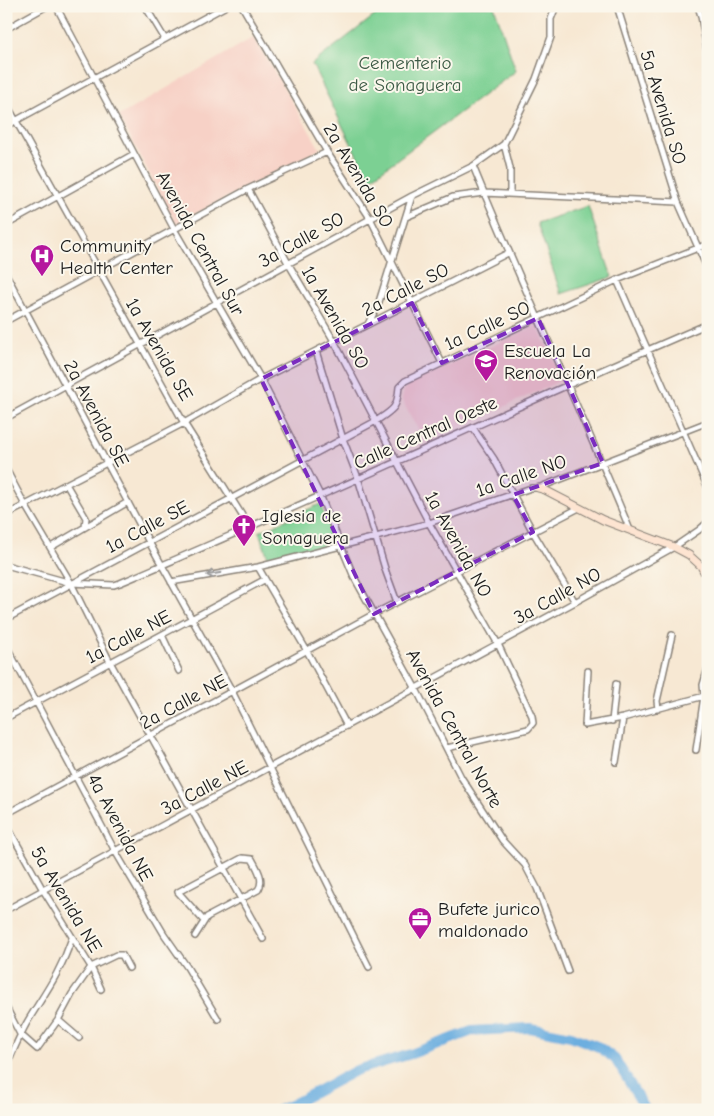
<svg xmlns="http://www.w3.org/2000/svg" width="714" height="1116" font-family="'Comic Neue',sans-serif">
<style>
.built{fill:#f7d1c6}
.green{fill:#7bd093;stroke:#4c7658}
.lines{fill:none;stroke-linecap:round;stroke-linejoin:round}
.river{stroke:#6aaddf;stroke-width:10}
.street-casing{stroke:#8a8278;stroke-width:8}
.secondary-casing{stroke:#8a8278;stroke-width:9}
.street{stroke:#fff;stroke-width:5}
.secondary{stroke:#fde4d1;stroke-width:7}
.oneway{stroke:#999}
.marked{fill:#7b2cbf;fill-opacity:0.2;stroke:#7b2cbf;stroke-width:4;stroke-dasharray:10 6;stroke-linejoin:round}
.labels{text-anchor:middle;stroke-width:4;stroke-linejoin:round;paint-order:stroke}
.park-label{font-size:19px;fill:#3d5b46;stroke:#fbf7ec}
.street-label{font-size:19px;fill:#1c1c1c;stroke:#fbf7ec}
.poi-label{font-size:19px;fill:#1c1c1c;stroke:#fbf7ec;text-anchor:start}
</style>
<rect width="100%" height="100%" fill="#fbf7ec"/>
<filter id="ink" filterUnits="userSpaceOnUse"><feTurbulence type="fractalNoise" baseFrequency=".02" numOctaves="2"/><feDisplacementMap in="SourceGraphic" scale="10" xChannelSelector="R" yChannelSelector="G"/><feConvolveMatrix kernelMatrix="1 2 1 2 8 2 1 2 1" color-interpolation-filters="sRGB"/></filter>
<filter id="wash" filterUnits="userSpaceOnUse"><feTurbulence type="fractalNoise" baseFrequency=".0096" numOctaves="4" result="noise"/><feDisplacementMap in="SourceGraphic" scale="20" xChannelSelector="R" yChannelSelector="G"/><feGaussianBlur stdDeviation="1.12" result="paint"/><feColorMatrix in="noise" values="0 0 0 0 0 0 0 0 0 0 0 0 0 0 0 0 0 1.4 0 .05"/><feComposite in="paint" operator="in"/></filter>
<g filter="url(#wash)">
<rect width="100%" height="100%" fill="#f7e8d3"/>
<path class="built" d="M254,37L320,149L176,224L119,116Z
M537,325L562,380L426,443L401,399L403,391L410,384Z"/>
<path class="green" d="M387,6H494L516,71L369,180L312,64Z
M588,206L612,277L561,294L537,223Z
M320,504L336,543L269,560L259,532Z"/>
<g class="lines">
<path class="river" d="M279,1110L295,1103L357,1070L411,1054L472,1031L530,1028L571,1036L599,1047L615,1059L646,1110"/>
</g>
</g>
<g filter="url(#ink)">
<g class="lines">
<g class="street-casing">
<path id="street" d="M56,6L174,229L261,379L320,495L354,577L416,689L461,777L502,840L525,865L537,888L568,971
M145,6L165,39
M242,6L327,152L370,218L442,363
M617,6L678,202L708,270
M698,6L701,16L708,56
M6,29L47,6
M6,103L184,423L250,528
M6,126L226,6
M504,144L510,168V193
M473,166C523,289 580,408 630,530
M248,189L288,263L334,341L429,523L498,644L532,716L533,723L528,729L447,748
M406,217L453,197L484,193L678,202
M6,225L134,154
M6,274L149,542L232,691L369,967
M617,280L708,488
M6,321L248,189L327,152
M368,324L378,305L412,196
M316,351L343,439L358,478L386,572L397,602
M6,418L412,196L473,166L504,144L536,79L551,37V19L556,6
M473,428L494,459L533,532L575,602
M6,469L25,505L71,583L110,662L263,939
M66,484L86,518L85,527
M6,515L184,423L261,379L508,253
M51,547L128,502
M6,565L71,583L114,585L120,583C317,500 511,408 708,324
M258,567L307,651L347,726
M171,582L258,567L376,537L429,523L531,488H538L708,422
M6,619L376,421C394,409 397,409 399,387L405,381L617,280L708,244
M162,635L179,671
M6,645L115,851L164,934L187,967L218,1019
M588,671L585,725L623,718L708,695
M658,709L657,701L672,635
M6,718L264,580
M612,721L616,684
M696,750L704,696L703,685L708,668
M616,762L623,718
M6,814L374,614L579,508
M6,824L43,890L91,967L101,989
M6,910L575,602L674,547L699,530L708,522
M195,936L207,917L258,890C265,880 257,868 252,859L242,858L178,892L204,921
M6,1007L20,1034L37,1049L58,1020L72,994L91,967L116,955H122L129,968
M58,1020L79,1038
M6,1068C13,1051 20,1034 29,1019C47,990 61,971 72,938"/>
</g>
<g class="secondary-casing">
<path id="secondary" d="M538,488L545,490L603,520L674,547L689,555L701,566L708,579"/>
</g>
<use href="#street" class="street"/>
<use href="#secondary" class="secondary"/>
</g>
<defs><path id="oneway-shaft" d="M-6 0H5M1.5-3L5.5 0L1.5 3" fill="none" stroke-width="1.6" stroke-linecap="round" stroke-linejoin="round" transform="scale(1.25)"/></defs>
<use class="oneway" href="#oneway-shaft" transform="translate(214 574) rotate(170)"/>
</g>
<path class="marked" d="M412,303L442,363L538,318L603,463L513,495L533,532L374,614L261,379Z"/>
<defs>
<g id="hospital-pin" transform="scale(1.25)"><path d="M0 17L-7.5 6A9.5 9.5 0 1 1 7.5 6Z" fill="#b5179e" stroke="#fbf7ec"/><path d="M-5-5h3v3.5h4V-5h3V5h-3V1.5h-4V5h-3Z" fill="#fff"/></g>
<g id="school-pin" transform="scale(1.25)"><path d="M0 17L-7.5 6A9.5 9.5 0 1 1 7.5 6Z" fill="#b5179e" stroke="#fbf7ec"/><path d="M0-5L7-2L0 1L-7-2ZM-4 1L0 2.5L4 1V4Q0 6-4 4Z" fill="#fff"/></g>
<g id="church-pin" transform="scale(1.25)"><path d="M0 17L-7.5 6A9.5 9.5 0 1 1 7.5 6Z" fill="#b5179e" stroke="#fbf7ec"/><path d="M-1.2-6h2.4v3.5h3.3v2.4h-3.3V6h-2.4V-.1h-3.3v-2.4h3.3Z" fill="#fff"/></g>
<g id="office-pin" transform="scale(1.25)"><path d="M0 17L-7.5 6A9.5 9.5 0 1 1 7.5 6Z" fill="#b5179e" stroke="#fbf7ec"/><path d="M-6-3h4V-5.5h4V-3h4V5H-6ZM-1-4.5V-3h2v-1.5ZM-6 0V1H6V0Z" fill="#fff"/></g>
</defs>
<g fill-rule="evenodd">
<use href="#hospital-pin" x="42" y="256"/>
<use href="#school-pin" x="486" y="361"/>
<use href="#church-pin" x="244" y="526"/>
<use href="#office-pin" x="420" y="919"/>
</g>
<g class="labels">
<g class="park-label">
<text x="405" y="69">Cementerio<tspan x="405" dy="22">de Sonaguera</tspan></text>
</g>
<g class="street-label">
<text transform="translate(664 107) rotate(73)" y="7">5a Avenida SO</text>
<text transform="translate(359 175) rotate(59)" y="7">2a Avenida SO</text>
<text transform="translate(301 239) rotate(-29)" y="7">3a Calle SO</text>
<text transform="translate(201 243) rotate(61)" y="7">Avenida Central Sur</text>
<text transform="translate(405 289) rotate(-27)" y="7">2a Calle SO</text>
<text transform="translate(336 317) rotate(60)" y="7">1a Avenida SO</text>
<text transform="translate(487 325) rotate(-25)" y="7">1a Calle SO</text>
<text transform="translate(160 349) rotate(60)" y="7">1a Avenida SE</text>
<text transform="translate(97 413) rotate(62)" y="7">2a Avenida SE</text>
<text transform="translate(425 432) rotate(-24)" y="7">Calle Central Oeste</text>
<text transform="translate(521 475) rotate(-19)" y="7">1a Calle NO</text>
<text transform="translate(147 526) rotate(-28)" y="7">1a Calle SE</text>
<text transform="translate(459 544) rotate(61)" y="7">1a Avenida NO</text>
<text transform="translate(557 595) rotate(-29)" y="7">3a Calle NO</text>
<text transform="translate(128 636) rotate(-28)" y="7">1a Calle NE</text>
<text transform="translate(183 701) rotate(-28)" y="7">2a Calle NE</text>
<text transform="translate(455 728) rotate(61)" y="7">Avenida Central Norte</text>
<text transform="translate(204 787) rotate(-28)" y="7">3a Calle NE</text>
<text transform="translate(121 827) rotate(62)" y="7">4a Avenida NE</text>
<text transform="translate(67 899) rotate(59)" y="7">5a Avenida NE</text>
</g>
<g class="poi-label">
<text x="60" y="252">Community<tspan x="60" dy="22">Health Center</tspan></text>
<text x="504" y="357">Escuela La<tspan x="504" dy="22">Renovación</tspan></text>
<text x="262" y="522">Iglesia de<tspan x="262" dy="22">Sonaguera</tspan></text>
<text x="438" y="915">Bufete jurico<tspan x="438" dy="22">maldonado</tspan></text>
</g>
</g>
<rect width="714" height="1116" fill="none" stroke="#fbf7ec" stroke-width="25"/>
</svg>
